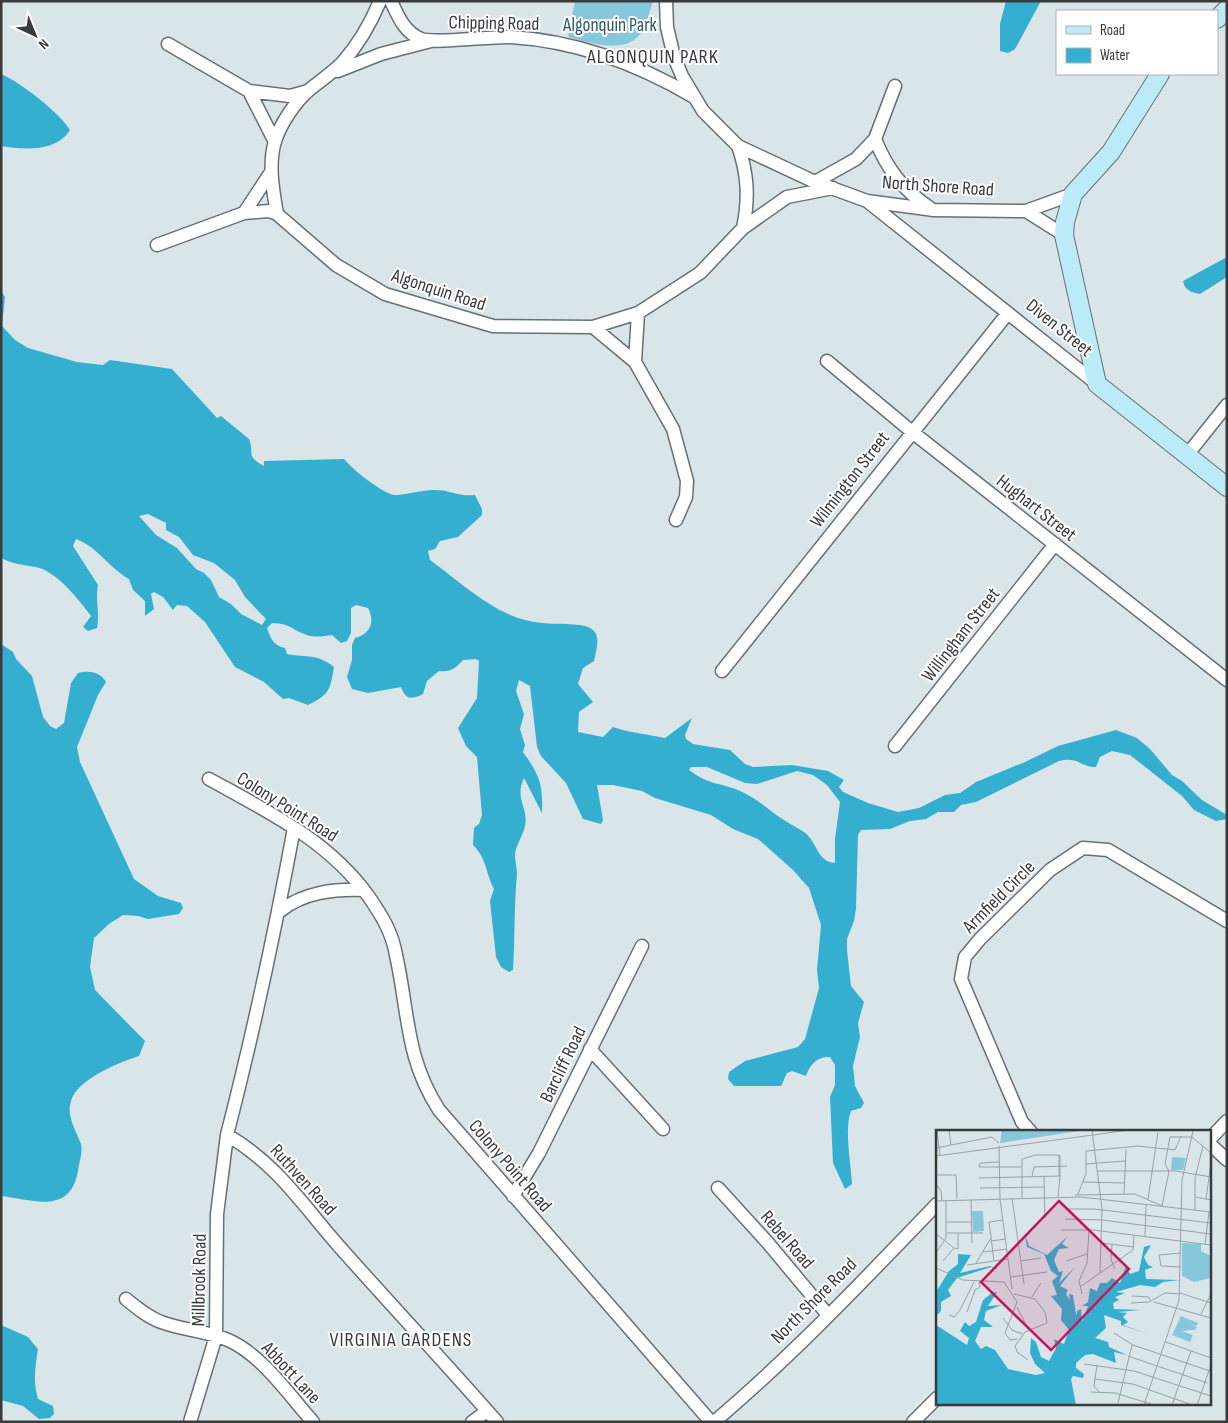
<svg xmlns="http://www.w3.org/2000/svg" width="1228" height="1423" font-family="'Sofia Sans Condensed',sans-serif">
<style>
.green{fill:#86c7dc}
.water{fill:#35afd0;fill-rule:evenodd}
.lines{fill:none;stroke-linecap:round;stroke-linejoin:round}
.street-casing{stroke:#677174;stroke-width:15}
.secondary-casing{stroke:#677174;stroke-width:20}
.street{stroke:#fff;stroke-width:12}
.secondary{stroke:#bbebf7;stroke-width:18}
.labels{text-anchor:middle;stroke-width:4;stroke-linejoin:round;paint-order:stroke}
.street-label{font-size:19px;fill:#373b3c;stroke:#fff}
.park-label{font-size:19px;fill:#2b5b6a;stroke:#fff}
.neighbourhood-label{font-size:20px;letter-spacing:1px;fill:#373b3c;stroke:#fff}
.inset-road{fill:none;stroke:#99a1a4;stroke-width:1}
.view{fill:#c2185b;fill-opacity:0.15;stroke:#c2185b;stroke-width:2.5}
.inset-edge{fill:none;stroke:#373b3c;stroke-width:2.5}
</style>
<rect width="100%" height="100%" fill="#dae5e9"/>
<path class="green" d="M575,1H653C650,10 648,19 644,28C630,57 591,43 568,37Z"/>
<path class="water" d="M1006,1H1041L1015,49L1008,53L1000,51V24Z
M1,74C20,82 59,112 70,130C56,152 24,150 1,146Z
M1227,257V277L1200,294C1191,292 1185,291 1183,281Z
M1,291L5,297L2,326L15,340L28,348L77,362L103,365L110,360L172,369L217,418L221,416L249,439C255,455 245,455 264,466V461L344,459C352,469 382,493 394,495C398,496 425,490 433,490C449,489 458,497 475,495L482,509V515L458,537L440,541L435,549L428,551L430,560C459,581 490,611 525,620C542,625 562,623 580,625C603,629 598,642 594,661L583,668L578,684L593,702L579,712L578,732L603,737L613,727C630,733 647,734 665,738L692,718L685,735L686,739L693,744L730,750L745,764L753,767L792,765L828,771L844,780L839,787L843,792L868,803L898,812L919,808L945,795L960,793L976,782L1025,762L1058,746L1116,730L1137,738L1150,749L1172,775L1182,781L1202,800L1227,815V819L1216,821L1194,810L1182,796L1130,755L1112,751L1100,757L1096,767C1082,768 1078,756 1059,761L976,802L961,805L954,812H938L926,819L910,821L890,829L861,830L858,835L856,909L854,921L847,939V950L851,986L864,1002L858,1023L860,1037L853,1066L855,1086L864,1103L861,1108L851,1111C844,1128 851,1165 852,1184L845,1189L833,1163L830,1097L835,1085V1065L830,1057C818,1056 810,1064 806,1076L792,1071L787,1073L781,1086H734L728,1079L729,1072L745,1061L798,1047L805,1039L819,988L817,970L821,925L809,888L793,870L758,839L733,829L711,815L655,798L642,791L613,785H597L603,820L601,824L583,819L566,783L541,756L537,747L530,686L519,680L516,691L524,714L520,729L525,745L523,752C540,776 543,784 542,813L524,778C514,799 529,808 525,826C523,836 516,844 515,855C515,861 517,868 517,874C514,906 515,938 513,970L509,972L501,967L496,957L490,901L494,889C485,871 487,859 473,845L474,828L479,824L482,815L477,757L466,746L458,728L477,698L479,661L476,659L463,660C455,669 451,672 439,671L427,681L423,694C411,700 406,700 401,687L368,693L352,689L347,677L352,660V645L355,638C371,634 375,621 368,608L356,605L351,608V633L347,641L341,643L332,635C324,636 315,638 307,635C291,630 293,624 272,623L267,628C271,639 273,645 285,648L287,654C308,658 316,653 334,667C330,690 330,694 308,705L289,698L283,699L264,682L235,667L205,622L187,606L177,605L173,610L163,597L154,592L151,594L154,609L145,616V601L133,590L129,579C108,567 99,548 76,539L73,546L98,585C95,599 100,613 97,628L88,631L83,627L91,616C79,600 56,570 35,567C23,565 13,564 1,558ZM148,514L166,523V530L179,537L193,555L214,563L235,580L245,597L266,619L262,625L241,614L231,604L219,597L211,580L204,573L196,569L177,548L156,535L139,516ZM691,767H707L745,783L757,784L797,771L813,775L827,785L840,802L835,839V863C817,862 817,841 804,832C793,825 781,819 771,811C761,803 750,795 738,790C717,782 709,785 689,770Z
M1,644L13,652L16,659L32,676L43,717L50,726L56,729L64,723L71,683L78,673C88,670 101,672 106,682L98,695L77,747L80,762L134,879L158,896L181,903L183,908L179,914L148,919L138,916L123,915L109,924L94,938L90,967L95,990L145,1041L139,1056C120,1062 77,1079 71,1101C66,1116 76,1130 81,1144C83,1152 79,1163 78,1171C70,1215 34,1200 1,1196Z
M1,1325L28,1337L38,1349C35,1368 33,1382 38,1399L53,1406L54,1414L50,1418L39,1419L23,1406L1,1400Z"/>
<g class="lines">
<g class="street-casing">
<path id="street" d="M380,1C370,25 359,44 342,63C332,73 320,81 309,90C295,102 281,123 275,141C268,165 273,190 277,214L336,265L385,294L493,326L593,327L638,313L700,273L743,228L787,197L833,188
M391,1C398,16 404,32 421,39C435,44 491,36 511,37C576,41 638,64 694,97
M666,1L667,27L674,57L682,76L703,111L738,146L815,182L867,201L934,210L1026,211L1073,194
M168,44L249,91L290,96L308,91
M338,71L381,54L431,41
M249,91L275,142
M875,139C887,169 903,190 930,208
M738,146C748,174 749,199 743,228
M815,182L856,159L875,139L895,86
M867,201L1097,384
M1026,211L1064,235
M244,213L269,211L277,214
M157,245L244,213L271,172
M638,313L635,362L673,429L687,481L686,497L676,520
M593,327L635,362
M827,361L911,431L1227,680
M1187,455L1227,405
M722,671L1008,313
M895,746L1055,544
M209,779C269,812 329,841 369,897C382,916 392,932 396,955C409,1013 405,1057 439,1110L711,1422
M294,828C275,931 253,1034 227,1135C280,1166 305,1209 345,1253C395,1309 447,1365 497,1422
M280,911C304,892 334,889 364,890
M590,1049L663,1129
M1031,1132L1022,1122L961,979L965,957L980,939L1050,870L1083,848L1108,850L1227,921
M1209,1140L1227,1121
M1209,1143L1227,1160
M718,1188L768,1243L828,1315
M513,1196L539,1153L642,946
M126,1299C137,1308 148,1317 161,1322C182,1330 207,1331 228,1340C261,1354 289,1395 313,1422
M190,1422L216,1336L217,1214L227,1135
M472,1422L487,1411
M714,1422C793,1355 865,1279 937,1204
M913,1422L937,1398"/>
</g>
<g class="secondary-casing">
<path id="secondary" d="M1217,19L1227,9
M1160,74L1111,152L1073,194L1065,222L1064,235L1097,384L1227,487"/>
</g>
<use href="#street" class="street"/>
<use href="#secondary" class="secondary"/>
</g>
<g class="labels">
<g class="street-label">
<text transform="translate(494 22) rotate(1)" y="7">Chipping Road</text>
<text transform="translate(938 185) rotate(4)" y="7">North Shore Road</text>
<text transform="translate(439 289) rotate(18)" y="7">Algonquin Road</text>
<text transform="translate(1060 327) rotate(39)" y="7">Diven Street</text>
<text transform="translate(849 479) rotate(-52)" y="7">Wilmington Street</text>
<text transform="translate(1037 507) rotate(38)" y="7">Hughart Street</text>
<text transform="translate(960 634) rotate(-52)" y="7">Willingham Street</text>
<text transform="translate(288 806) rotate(32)" y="7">Colony Point Road</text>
<text transform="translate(998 896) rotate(-45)" y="7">Armfield Circle</text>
<text transform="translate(562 1064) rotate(-64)" y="7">Barcliff Road</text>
<text transform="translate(511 1165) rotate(49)" y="7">Colony Point Road</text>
<text transform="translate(304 1179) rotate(48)" y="7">Ruthven Road</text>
<text transform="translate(788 1239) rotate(49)" y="7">Rebel Road</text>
<text transform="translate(198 1280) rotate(-89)" y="7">Millbrook Road</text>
<text transform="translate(813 1300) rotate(-45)" y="7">North Shore Road</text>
<text transform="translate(292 1372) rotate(47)" y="7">Abbott Lane</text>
</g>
<g class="park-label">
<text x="610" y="31">Algonquin Park</text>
</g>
<g class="neighbourhood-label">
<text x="653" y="63">ALGONQUIN PARK</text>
<text x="401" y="1346">VIRGINIA GARDENS</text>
</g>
</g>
<g transform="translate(936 1130)">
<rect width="275" height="275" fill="#dae5e9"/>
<path d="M66,0H150L64,13ZM236,27L250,28L247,40H235ZM36,81H47L48,101L37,102ZM246,113L265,114V121L275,126L274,148L258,152L246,146ZM245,186L262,193L261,196L255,194L261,197L259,200L246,201L257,205L254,212L236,205Z" fill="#86c7dc"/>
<path d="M89,105L93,116L111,125L132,106L126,114L133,118L123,119L118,130L123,142L127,141L123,153L139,137L124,156L132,160L130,164L134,170L133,164L137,165L140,184L141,185V181L145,179L146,192L152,176H146L152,172L154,158L161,161L164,153H171L176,148L184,153L190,136L194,144L203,141L208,117L215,115L208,127L212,135L217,137L209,140L210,149L243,150L227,152L219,157L204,155L180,162L189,163L179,167L183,170L177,173L178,179L205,180L182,182L191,183L187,187L192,192L187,195L212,204L185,195V191L168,185L170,198L159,208L172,212L173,217L191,225L178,222L180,233L157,224L149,225L140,233V238L148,244L147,248L137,246L135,249L140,275H0V195L31,215L33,208L24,201L29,192L33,196L40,192L47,170L56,163L61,162L52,176L66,175L50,181L48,190L57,197H45L39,211L45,219L50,216L59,220L72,239L100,245L109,243L99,234L94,223L95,208L100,212L105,227L113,231L120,218L118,209L128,214L133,200L125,190L126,179L115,166L121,165L116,151L122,146L115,141L108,124L91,117ZM22,124L35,125L24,143L54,136L63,139L55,137L21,148L12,160L15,166L5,172V181L0,186V162L13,141L22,134Z" fill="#35afd0"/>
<path class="inset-road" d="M1,0L4,26M13,0L15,15M157,5L193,0M63,16L64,69M0,18L56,7L63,13M123,25L124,26V46L123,45ZM0,26L157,5M63,32L44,33L43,37H85M149,34L189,31M161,41H240L275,47M0,45H20L21,69M96,47L98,37L131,36M108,47L109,88M43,48L124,46L122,67M146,52L189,53M0,54L5,61L6,70M44,58L108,57M142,64L150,44V21L202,16L239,20L245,6M188,64L190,19M139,65L199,64L226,76L233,41L229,34L234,7H256L275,23M259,67L275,70M76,68L88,154M86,68V29L100,25H123M35,69L36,113M64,69L76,159M212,69L222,2M270,69L275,33M0,71L145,67L275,82M132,79H158L275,93M259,80V48L267,16M129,89L166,90L275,104M11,92H35M125,100H157L275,115M11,103H47M0,104L18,118M209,107L210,75M55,111L70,109M165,113L198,117M176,114L175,130L179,139M269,114L273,82M18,118L22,119V103M47,122L71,119M0,123L10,108V70M7,131L18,118M58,131L53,92L67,90M85,131L105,128M130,131L151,124M40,133L55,108M31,135L72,129M245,137L225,136L223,125L245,123M0,138L27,150L68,152L81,172L69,203L74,210L81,209M164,143L197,120L198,106M75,147L111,142M144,157L164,143L166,79L156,0M244,163L275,173M78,164L99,169L109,182L111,193L89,202L79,216M146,164L143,151L151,133L153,100M196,166L213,167L214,170M96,167L105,153M218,172L275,188M195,173L213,172L229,163L244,164M81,177L92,199M31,182L39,160L44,157L43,152M265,184L275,164M13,185L18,187L24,180L38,152M67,188L76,200L86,204M178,203L197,215L274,241M230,212L275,228M79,215L81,222L92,230M192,226L271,253M148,234L198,241L275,266M161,235L158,256L163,262M159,249L197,254L256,275M155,262L179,263L218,275M182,273L196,215M208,275L243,170L246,50L257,1M236,275L255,221M261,275L275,235"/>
<path class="view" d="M123,71L193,139L115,220L45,152Z"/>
<rect width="275" height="275" class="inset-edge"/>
</g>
<rect width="1228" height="1423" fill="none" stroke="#373b3c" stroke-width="5"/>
<rect x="1056" y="10" width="162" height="65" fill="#ffffff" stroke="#afb1b1"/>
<rect x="1066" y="26" width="25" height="8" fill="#bbebf7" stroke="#afb1b1"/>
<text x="1100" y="35" font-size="15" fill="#373b3c">Road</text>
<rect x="1066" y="48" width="25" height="15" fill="#35afd0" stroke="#afb1b1"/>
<text x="1100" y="60" font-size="15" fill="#373b3c">Water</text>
<g transform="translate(35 35) rotate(136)" stroke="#ffffff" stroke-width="4" paint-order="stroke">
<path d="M0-4L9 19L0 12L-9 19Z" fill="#373b3c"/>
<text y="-8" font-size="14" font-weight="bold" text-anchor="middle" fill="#373b3c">N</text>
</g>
</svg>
